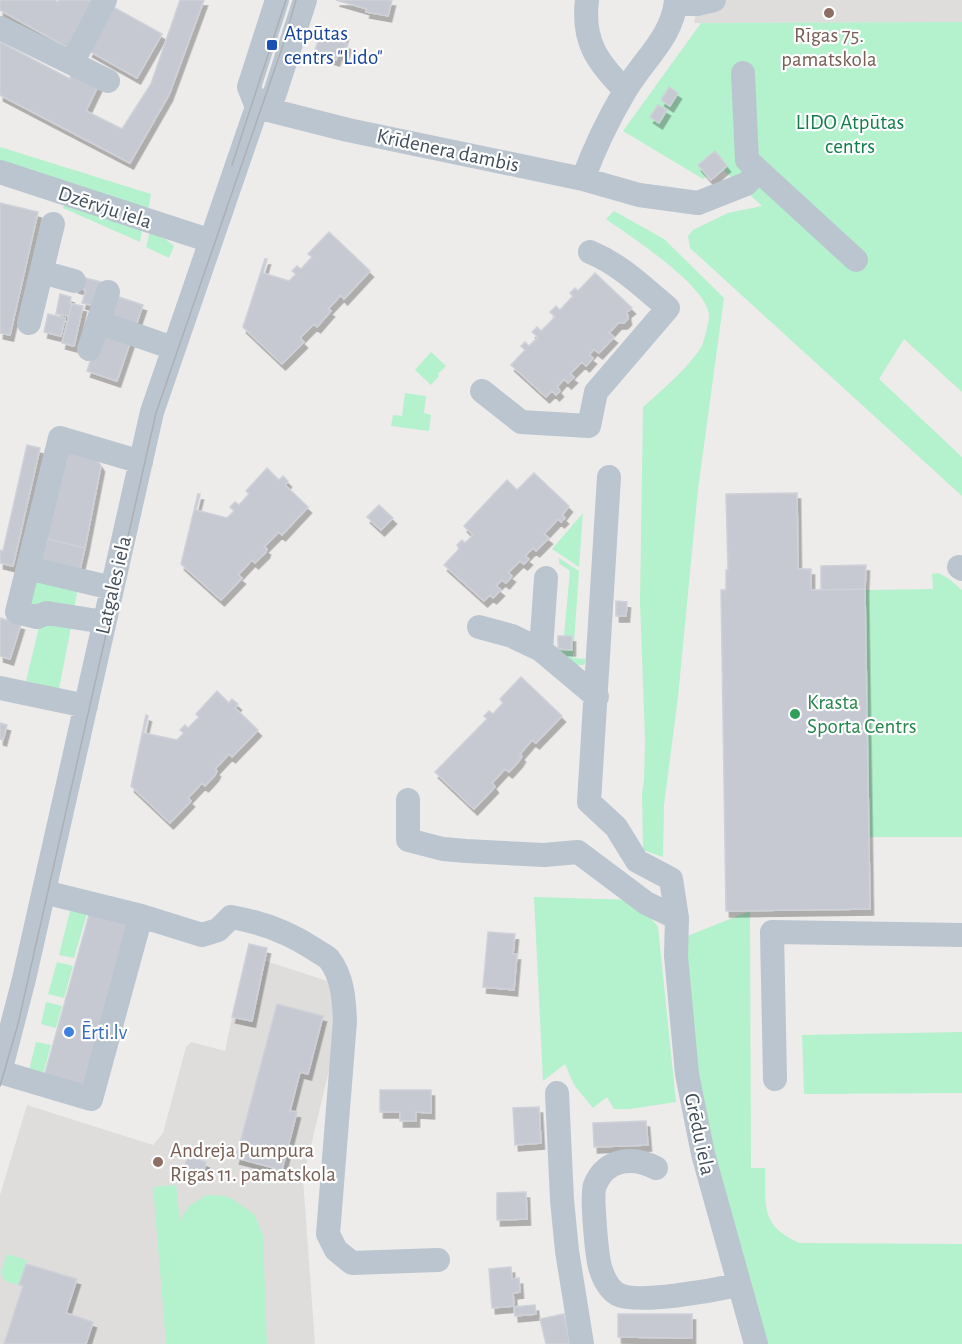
<svg xmlns="http://www.w3.org/2000/svg" width="962" height="1344" font-family="'Alegreya Sans',sans-serif">
<style>
.education{fill:#dfdcdc}
.green{fill:#b4f1cd}
.building{fill:#c6c9d2;stroke:#ced1d8;stroke-width:1.5;filter:url(#shadow)}
.lines{fill:none;stroke-linecap:round;stroke-linejoin:round}
.minor{stroke:#bac5cf;stroke-width:24}
.tram{stroke:#acb0b6;stroke-width:1.5}
.education-dot{fill:#8d6e63;stroke:#fff;stroke-width:2}
.transit-dot{fill:#1a4fb4;stroke:#fff;stroke-width:2}
.leisure-dot{fill:#2e9e5b;stroke:#fff;stroke-width:2}
.shop-dot{fill:#3f7fe0;stroke:#fff;stroke-width:2}
.labels{text-anchor:middle;stroke-width:4.5;stroke-linejoin:round;paint-order:stroke}
.transit-label{font-size:21px;fill:#164399;stroke:#fff;text-anchor:start}
.education-label{font-size:21px;fill:#785e54;stroke:#fff}
.park-label{font-size:21px;fill:#0f7e4a;stroke:#fff}
.street-label{font-size:21px;fill:#424e5a;stroke:#fff}
.leisure-label{font-size:21px;fill:#27864d;stroke:#fff;text-anchor:start}
.shop-label{font-size:21px;fill:#366cbe;stroke:#fff;text-anchor:start}
</style>
<defs>
<filter id="shadow"><feDropShadow dx="3.5" dy="6" stdDeviation="0" flood-color="#0004"/></filter>
</defs>
<rect width="100%" height="100%" fill="#eeebeb"/>
<path class="education" d="M698,0H962V22L694,23Z
M266,961L327,981L334,994L338,1033L303,1179L315,1344H0V1195L27,1105L153,1145L163,1133L186,1047L191,1042L225,1051L232,1017L252,1021Z"/>
<path class="green" d="M962,22V392L904,339L879,379L962,457V496L690,248L688,236L693,230L728,213L762,206L720,167L703,179L623,131L701,23Z
M0,147L151,194L148,210L0,162Z
M65,204L142,230L140,242L63,208Z
M614,211L664,239L724,298L698,489L678,697L664,805L663,857L643,850L642,793L644,780L645,740L640,602L643,407C659,393 695,362 703,343C705,336 709,323 709,316C708,286 631,237 606,219Z
M150,231L164,238L174,246L169,258L146,247Z
M431,352L446,366L438,374L439,376L431,385L415,370Z
M405,393L426,396L424,413L431,415L429,431L391,426L393,415L402,416Z
M583,513L579,567L552,549Z
M559,558L579,571L573,658L586,659L584,665H576L558,649L572,650L564,636L570,571L559,563Z
M31,572L79,583L73,613L22,609Z
M938,573L948,578L962,590V837H869L865,590L933,589L932,574Z
M41,619L72,622L59,689L26,681Z
M534,897L637,900L658,927L676,1102L630,1109H614L607,1097L593,1108L574,1085L565,1064L543,1081Z
M70,911L87,914L74,958L59,955Z
M750,911L751,1168H765C766,1206 760,1226 800,1243L962,1244V1344H766L696,1083L685,937Z
M57,962L73,966L64,998L48,994Z
M46,1002L62,1006L56,1028L41,1024Z
M962,1032V1093L804,1094L802,1035Z
M36,1042L51,1045L42,1078L28,1074Z
M176,1185L180,1221L189,1206L207,1195L225,1196L232,1199L254,1214L263,1235L267,1344H166L153,1187Z
M7,1254L27,1260L19,1285L5,1281L1,1273Z"/>
<path class="building" d="M0,0H54L58,2L59,0H94L70,49L0,10Z
M180,0H204L169,95L130,163L0,95V42L70,79L72,72L98,86L86,111L122,129L151,84Z
M336,0H392L388,16L366,12L367,9Z
M113,7L162,34L137,78L89,51Z
M323,26L345,34L342,42L348,44L345,54L339,52L336,60L314,53Z
M669,87L678,93L670,106L661,100Z
M658,105L667,110L659,123L650,117Z
M715,151L727,166L711,180L698,165Z
M0,203L38,212L10,335L0,333Z
M329,232L370,271L344,299L341,295L328,309L331,311L317,327L314,324L300,338L304,342L282,364L243,327L265,259H267L263,273L289,281L296,274L292,271L297,266L301,269L312,257L308,254Z
M595,273L632,308L627,312L628,319L624,323H618L609,333L614,337L599,353L594,349L589,355L593,358L586,366L582,362L570,374L574,377L568,383L564,379L557,387L560,391L556,395L552,391L546,397L511,365L525,350L521,346L525,342L529,346L538,337L532,332L537,327L541,331L555,317L550,312L556,306L560,310L573,296L570,293L575,288L578,291Z
M78,276L105,283L99,307L82,303L86,290L75,287Z
M60,294L71,297L70,302L72,304L69,316L56,314Z
M113,295L143,305L117,381L87,371Z
M72,304L83,306L74,346L62,343Z
M48,314L65,318L61,336L44,332Z
M27,445L40,448L13,566L0,563V550L3,551Z
M65,449L98,461L101,466L85,548L44,538Z
M267,468L279,480L283,476L288,481L285,485L308,507L282,535L279,532L264,547L267,549L266,552L255,563L252,560L238,575L242,578L221,600L181,564L198,494H200L196,510L227,518L234,511L230,507L235,502L239,505L249,494L246,491Z
M534,473L569,506L562,515L565,518L561,522L558,519L544,534L549,538L536,551L533,548L525,556L529,559L524,564L520,561L508,573L512,576L506,583L502,580L496,586L501,590L493,598L490,595L484,601L444,565L459,549L457,545L462,540L465,543L473,535L464,526L507,480L517,490Z
M797,493L798,569H811V590L865,589L870,909L726,911L721,590H726V570H728L726,494Z
M379,505L393,518L381,530L367,517Z
M44,538L85,548L80,569L39,559Z
M866,565L865,589L821,590V566Z
M616,601L627,602L626,616H616Z
M0,618L21,624L10,659L0,656Z
M558,636H572V650L558,649Z
M521,677L562,716L536,743L532,740L520,754L522,756L519,761L509,772L505,769L492,783L495,787L474,809L435,772L487,719L484,716L489,711L493,714L503,703L500,699Z
M217,691L229,703L232,699L238,704L235,708L258,730L232,757L229,754L215,769L217,771L215,775L205,786L202,783L188,798L191,801L170,823L131,786L146,715L148,716L144,733L177,740L184,733L180,730L185,725L188,728L199,717L196,714Z
M0,723L7,725L3,740L0,739Z
M91,908L129,919L82,1088L44,1077Z
M488,932L515,934L513,954H517L514,990L483,987Z
M249,944L267,948L252,1021L232,1017Z
M277,1004L323,1016L308,1074L300,1072L290,1111L297,1112L282,1170L236,1158Z
M380,1090H431V1113L416,1112V1121H400V1112H380Z
M539,1107L541,1143L515,1145L513,1108Z
M646,1121L648,1145L594,1147L593,1123Z
M188,1156L206,1162L203,1174L184,1168Z
M526,1192L527,1219L497,1220V1193Z
M26,1264L77,1279L66,1313L93,1322L86,1344H4L23,1286L19,1285Z
M511,1267L512,1279L519,1278L520,1292L513,1293L514,1306L492,1308L489,1269Z
M535,1305L536,1314L515,1316L514,1307Z
M564,1314L570,1344H546L540,1319Z
M618,1314H692V1338L618,1337Z"/>
<g class="lines">
<path class="minor" d="M587,0C582,41 597,62 625,90
M676,4H697L714,0
M0,28L108,81
M72,63L105,0
M743,73L747,160L856,260
M257,107L348,130L583,179L639,195L698,203L746,184L759,171
M257,107L274,96L305,0
M0,172L211,241
M583,179C594,149 609,118 625,91C642,61 673,37 676,0
M42,272L74,281
M98,322L173,348
M29,323L53,224
M89,349L108,292
M482,391L521,422L589,426L596,392L668,308C643,287 621,265 590,252
M609,477L589,802L616,827L637,861L671,879L677,918L676,956L687,1074L703,1154L756,1344
M959,567L962,569
M28,568L112,588
M104,622L47,613L37,617L17,612L60,438L141,462
M479,627L512,636L541,650L597,697
M541,650L546,578
M0,688L86,706
M408,800V840L443,849L466,851L544,855L578,852L646,903L677,918
M44,892L141,916L91,1099L0,1072L24,979L152,412L257,107L249,87L277,0
M141,916L202,935L218,930L231,917C261,922 288,932 314,949C318,952 325,955 329,959C343,977 344,1000 345,1021L328,1234L336,1250L352,1263L438,1260
M775,1079L772,932L962,935
M557,1093L562,1200L567,1251L582,1344
M656,1168C634,1156 606,1158 595,1185C591,1195 597,1256 600,1267C603,1277 608,1288 617,1294C636,1305 715,1290 738,1285"/>
<path class="tram" d="M232,165L286,0
M0,1086L18,1024L156,413L282,48L296,0"/>
</g>
<g class="education-dot">
<circle cx="829" cy="13" r="6"/>
<circle cx="158" cy="1162" r="6"/>
</g>
<rect class="transit-dot" x="266" y="39" width="12" height="12" rx="3"/>
<circle class="leisure-dot" cx="795" cy="714" r="6"/>
<circle class="shop-dot" cx="69" cy="1032" r="6"/>
<g class="labels">
<g class="transit-label">
<text x="284" y="40">Atpūtas<tspan x="284" dy="24">centrs "Lido"</tspan></text>
</g>
<g class="education-label">
<text x="829" y="42">Rīgas 75.<tspan x="829" dy="24">pamatskola</tspan></text>
<text x="170" y="1157" text-anchor="start">Andreja Pumpura<tspan x="170" dy="24">Rīgas 11. pamatskola</tspan></text>
</g>
<g class="park-label">
<text x="850" y="129">LIDO Atpūtas<tspan x="850" dy="24">centrs</tspan></text>
</g>
<g class="street-label">
<text transform="translate(448 150) rotate(12)" y="7">Krīdenera dambis</text>
<text transform="translate(105 207) rotate(18)" y="7">Dzērvju iela</text>
<text transform="translate(113 585) rotate(-77)" y="7">Latgales iela</text>
<text transform="translate(700 1134) rotate(78)" y="7">Grēdu iela</text>
</g>
<g class="leisure-label">
<text x="807" y="709">Krasta<tspan x="807" dy="24">Sporta Centrs</tspan></text>
</g>
<g class="shop-label">
<text x="81" y="1039">Ērti.lv</text>
</g>
</g>
</svg>
